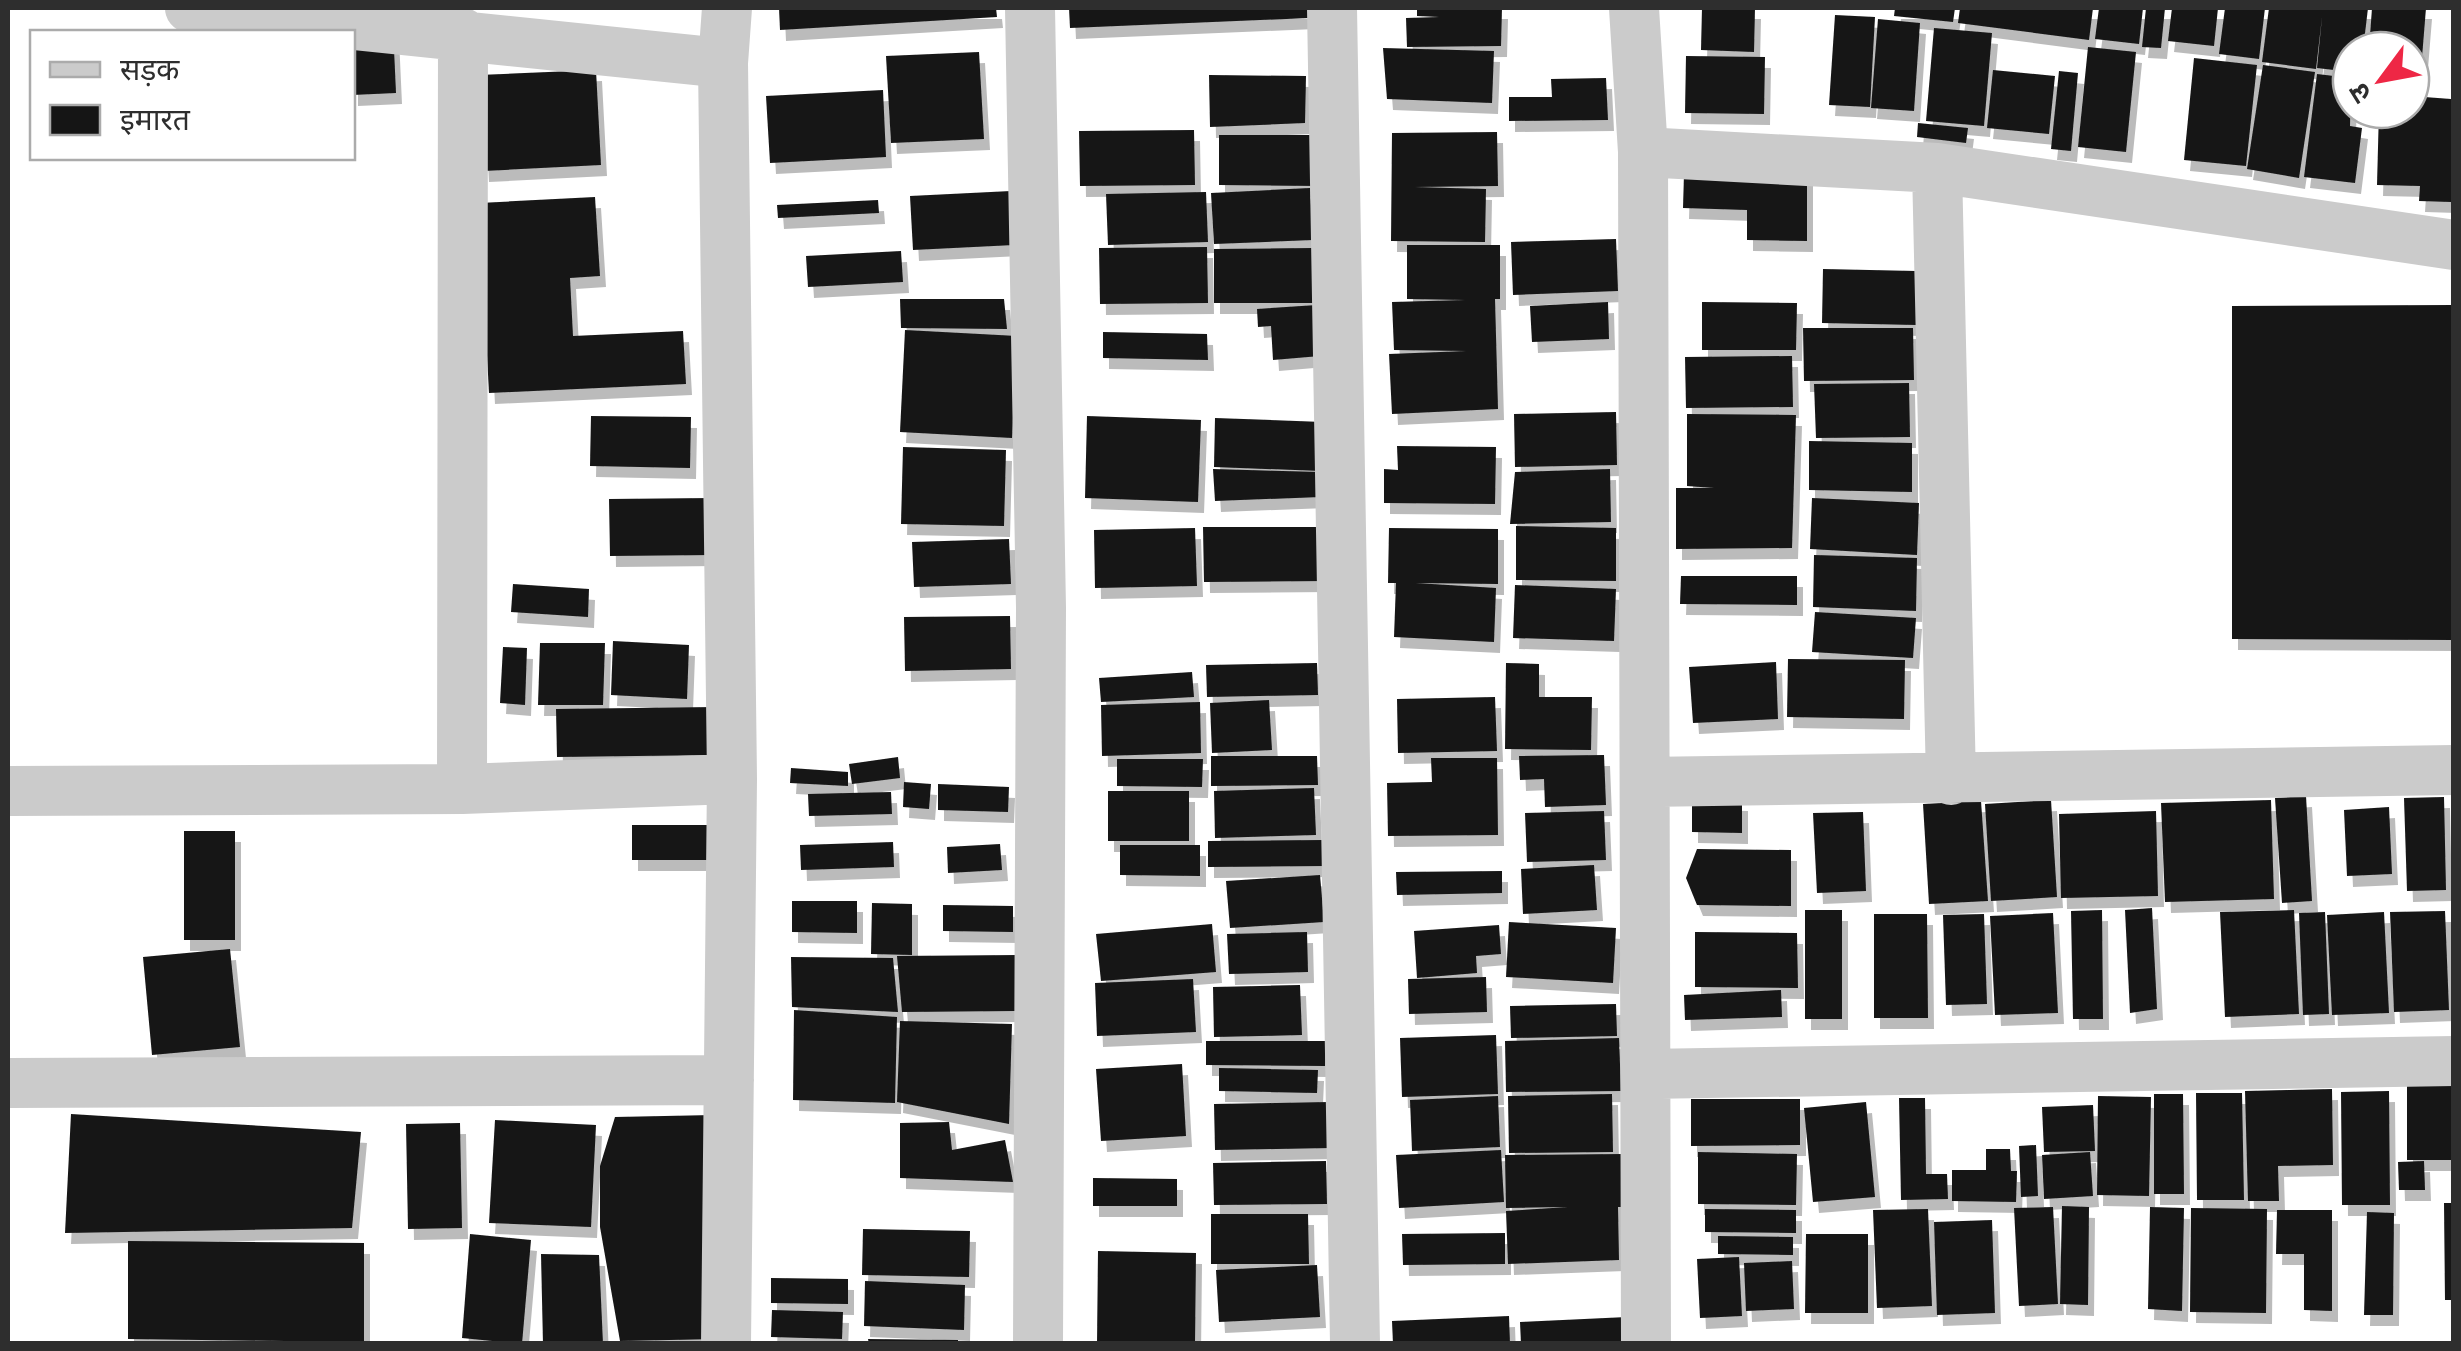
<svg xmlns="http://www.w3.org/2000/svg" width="2461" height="1351" font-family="'Source Sans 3','Noto Sans Devanagari',sans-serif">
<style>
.building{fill:#151515;filter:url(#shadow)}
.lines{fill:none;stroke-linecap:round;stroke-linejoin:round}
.minor{stroke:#cbcbcb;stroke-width:50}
</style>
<defs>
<filter id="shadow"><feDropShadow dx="6" dy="11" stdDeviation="0" flood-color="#0004"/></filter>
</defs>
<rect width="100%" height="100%" fill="#fff"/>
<path class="building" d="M779,8H996L997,17L780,30Z
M1069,8H1309L1310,18L1070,28Z
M1417,8H1502L1501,46L1407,47L1406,18L1439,17L1417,16Z
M1702,8H1755L1754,52L1701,50Z
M1895,8H1955L1953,22L1894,16Z
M1960,8H2093L2089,40L1958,23Z
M2099,8H2143L2139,44L2095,39Z
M2146,8H2165L2161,48L2142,47Z
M2172,8H2218L2214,46L2168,41Z
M2225,8H2265L2259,59L2219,54Z
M2269,8H2368L2363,50H2351V72L2317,68L2322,17L2316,69L2262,62Z
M2372,8H2426L2420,82L2411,81V50H2369Z
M1835,15L1875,17L1870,107L1829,105Z
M1878,19L1920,23L1914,111L1871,108Z
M393,27L396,93L352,95V32Z
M1934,28L1992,33L1984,126L1926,121Z
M2088,47L2136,52L2126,152L2078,147Z
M1383,48L1494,51L1492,103L1387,99Z
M979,52L984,139L891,143L886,56Z
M1686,56L1765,57L1764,114L1685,113Z
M2194,58L2257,65L2246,166L2184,160Z
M2263,65L2315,72L2299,178L2247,169Z
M596,70L601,165L483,171L478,75Z
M1993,70L2055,76L2049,134L1987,128Z
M2059,71L2078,73L2071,151L2051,149Z
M2317,74L2351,78L2350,126L2362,128L2355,183L2304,177Z
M1209,75L1306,76L1305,123L1210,127Z
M1606,78L1608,120L1509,121V97H1552L1551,79Z
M883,90L886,157L770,163L766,96Z
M2411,96L2451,99V202L2419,201L2420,186L2377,185L2379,110H2411Z
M1918,123L1968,128L1966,143L1917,137Z
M1194,130L1195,185L1080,186L1079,131Z
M1497,132L1498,186L1415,187L1486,189L1485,242L1391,241L1392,133Z
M1219,135H1318V186L1219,185Z
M1684,174H1807V241L1747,240V210L1683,208Z
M1310,188L1313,240L1214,244L1211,193Z
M1011,191L1014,245L913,250L910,196Z
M1206,192L1208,242L1108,245L1106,194Z
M595,197L600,276L570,278L573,336L683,331L686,384L489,393L479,203Z
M878,200L879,213L778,218L777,205Z
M1616,239L1618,291L1513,295L1511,242Z
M1407,245H1500V299H1495L1498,409L1392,414L1389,354L1466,351L1394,350L1392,302L1465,300L1407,299Z
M1207,247L1208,303L1100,304L1099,248Z
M1314,248V303H1214V249Z
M901,251L903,282L808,287L806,256Z
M1823,269L1916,271V325L1822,323Z
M900,299H1004L1007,329L901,328Z
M1608,302L1609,339L1532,342L1530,306Z
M1702,302L1797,303L1796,350H1702Z
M1317,305L1320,356L1273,360L1271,326L1258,327L1257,309Z
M2454,305V640L2232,639V306Z
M1803,328H1913L1914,380L1804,381Z
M905,330L1017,336L1012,438L900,432Z
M1103,332L1207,334L1208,360L1103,358Z
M1792,356L1793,407L1686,408L1685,357Z
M1909,383L1910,437L1816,438L1814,384Z
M1616,412L1617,465L1515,467L1514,414Z
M1687,414L1796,415L1792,548L1676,549V488H1714L1687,486Z
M591,416L691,417L690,468L590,466Z
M1087,416L1201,420L1198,502L1085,498Z
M1215,418L1323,422L1321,471L1214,467Z
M1809,441L1912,443V492L1809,490Z
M1397,446L1496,447L1495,504L1384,503V469L1398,470Z
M903,447L1006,450L1004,526L901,524Z
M1213,469L1321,472V497L1215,501Z
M1610,469L1611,522L1510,524L1515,472Z
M712,498L713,555L610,556L609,499Z
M1812,498L1919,503L1917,555L1810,549Z
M1516,526L1616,528V581L1516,580Z
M1203,527H1325L1326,581L1204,582Z
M1195,528L1197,586L1095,588L1094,530Z
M1389,528L1498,529V584L1416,583L1496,588L1494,642L1394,637L1396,583H1388Z
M1009,539L1011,584L914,587L912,542Z
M1814,555L1917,558L1916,611L1813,607Z
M1681,576H1797V605L1680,604Z
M513,584L589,589L588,617L511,612Z
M1515,585L1616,589L1614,641L1513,638Z
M1815,612L1916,618L1913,658L1812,652Z
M1010,616L1011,669L905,671L904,617Z
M613,641L689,645L687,699L611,695Z
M540,643H605L603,705H538Z
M503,647L527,648L525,705L500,703Z
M1788,659L1905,660L1904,719L1787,717Z
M1776,662L1778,719L1693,723L1689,667Z
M1317,663L1318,695L1207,697L1206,665Z
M1506,663L1539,664V697H1592L1591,750L1505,749Z
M1192,672L1194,697L1101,702L1099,678Z
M1495,697L1497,751L1398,753L1397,699Z
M1269,700L1272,750L1212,753L1210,703Z
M1200,702L1201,753L1102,756L1101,705Z
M715,707L716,755L557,757L556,709Z
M1604,755L1606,805L1545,807L1544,779L1520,780L1519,756Z
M1211,756H1317L1318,785L1211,786Z
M898,757L900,778L852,784L849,764Z
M1431,758H1497L1498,835L1388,836L1387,783L1432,782Z
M1117,759H1203L1202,787L1117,786Z
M791,768L848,772V786L790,783Z
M904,782L931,784L929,809L903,807Z
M938,784L1009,787L1008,812L938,810Z
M1314,788L1316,835L1215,838L1214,791Z
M1108,791H1189V841H1108Z
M891,792L892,814L809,816L808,794Z
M2306,796L2312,901L2282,903L2275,798Z
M2444,797L2446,890L2407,891L2404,798Z
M1692,799L1742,800V833L1692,832Z
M2051,800L2057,897L1991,901L1985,804Z
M2271,800L2274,899L2165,902L2161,803Z
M1981,801L1988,901L1929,904L1923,804Z
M2389,807L2392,874L2347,876L2344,810Z
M1604,811L1606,860L1527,862L1525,813Z
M2156,811L2158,896L2061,898L2059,814Z
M1863,812L1866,891L1817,893L1813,813Z
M632,825H714L715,860H632Z
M184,831H235V940H184Z
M1325,840V866L1208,867V841Z
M893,842L894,867L801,870L800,845Z
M1000,844L1002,870L948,873L947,847Z
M1120,845H1200V876L1120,875Z
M1697,849L1791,850V906L1697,905L1686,878Z
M1594,865L1597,910L1523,914L1521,869Z
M1502,871V893L1397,895L1396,872Z
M1320,875L1324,922L1230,928L1226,881Z
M792,901H857V933L792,932Z
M872,903L912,904V955L871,954Z
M943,905L1013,906V932L943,931Z
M2152,908L2157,1009L2130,1013L2125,910Z
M1805,910H1842V1019H1805Z
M2102,910L2103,1019H2073L2071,911Z
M2294,910L2299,1014L2225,1017L2220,912Z
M2445,911L2449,1010L2394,1012L2390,912Z
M2325,912L2329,1014L2303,1015L2299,913Z
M2384,912L2389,1013L2332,1015L2327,915Z
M2053,913L2058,1013L1995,1015L1990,916Z
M1874,914H1927L1928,1018H1874Z
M1984,914L1987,1004L1946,1005L1943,915Z
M1509,922L1616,928L1613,983L1506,977Z
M1212,924L1216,972L1101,981L1096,934Z
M1499,925L1501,954L1476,956L1477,973L1417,978L1414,931Z
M1307,932L1308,972L1229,974L1227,934Z
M1695,932L1797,933L1798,988L1695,987Z
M230,949L240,1047L152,1055L143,957Z
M1020,955L1015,1011L902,1012L897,956Z
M791,957L893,958L898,1012L792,1007Z
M1486,977L1487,1012L1409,1014L1408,979Z
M1193,979L1196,1032L1097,1036L1095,983Z
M1300,985L1302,1035L1214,1037L1213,987Z
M1781,990L1782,1017L1685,1020L1684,995Z
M1616,1004L1617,1036L1511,1038L1510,1006Z
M794,1010L897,1017L895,1103L793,1100Z
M900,1021L1012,1024L1009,1124L897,1102Z
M1496,1035L1498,1094L1402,1097L1400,1038Z
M1619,1038L1621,1091L1506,1092L1505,1041Z
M1206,1041H1326L1325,1066L1206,1065Z
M1182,1064L1186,1136L1101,1141L1096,1069Z
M1219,1068L1318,1070L1317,1093L1219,1091Z
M2407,1086H2454V1160H2407Z
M2332,1089L2333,1165L2278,1166L2279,1201H2248L2245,1091Z
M2389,1091L2390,1205H2342L2341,1092Z
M2196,1093H2242L2244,1200H2197Z
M1612,1094L1613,1152L1509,1153L1508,1096Z
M2154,1094H2183L2184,1194H2154Z
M1498,1096L1500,1147L1412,1151L1410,1100Z
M2098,1096L2151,1097L2149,1196L2097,1195Z
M1899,1098H1925L1926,1174H1947L1948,1199L1901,1200Z
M1691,1099H1800V1145L1691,1146Z
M1329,1102L1331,1148L1215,1150L1214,1104Z
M1866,1102L1875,1197L1813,1202L1804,1108Z
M2093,1105L2095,1151L2044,1152L2042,1107Z
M71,1114L361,1132L352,1228L65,1233Z
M714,1115L719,1339L620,1341L600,1227V1166L615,1117Z
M495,1120L596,1125L591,1227L489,1223Z
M949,1122L952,1150L1005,1140L1013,1182L900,1178V1123Z
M460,1123L462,1228L408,1229L406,1124Z
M2036,1145L2038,1196L2021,1197L2019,1146Z
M1986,1149H2010L2011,1171H2017L2016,1202L1952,1201V1170H1986Z
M1501,1150L1504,1202L1399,1208L1396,1155Z
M1698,1152L1797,1154L1796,1205L1698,1204Z
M2090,1152L2093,1196L2044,1199L2042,1155Z
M1623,1154L1625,1207H1618L1619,1260L1508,1264L1506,1211L1568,1207L1506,1208L1505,1155Z
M1326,1161L1327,1204L1214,1205L1213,1163Z
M2424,1161L2425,1190H2399L2398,1162Z
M1093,1178L1177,1179V1206H1093Z
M2444,1203H2454V1300H2445Z
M2062,1206L2089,1207L2088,1305L2060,1304Z
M2053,1207L2058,1304L2019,1306L2014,1208Z
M2150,1207L2184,1208L2182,1311L2148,1309Z
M2191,1208L2267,1209L2266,1313L2190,1312Z
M1705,1209L1796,1210V1233L1705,1232Z
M1928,1209L1932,1306L1877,1308L1873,1210Z
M2277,1210H2332V1311L2304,1310V1254H2276Z
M2367,1212L2394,1213L2393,1315H2364Z
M1211,1214H1308L1309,1264H1211Z
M1992,1220L1995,1313L1937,1315L1934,1222Z
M863,1229L970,1231L969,1277L862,1275Z
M1505,1233V1264L1403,1265L1402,1234Z
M470,1234L531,1240L522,1344L462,1338Z
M1806,1234H1868V1313H1805Z
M1718,1236L1793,1237V1255L1718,1254Z
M128,1241L364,1243V1342L128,1339Z
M1098,1251L1196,1253L1195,1344H1097Z
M541,1254L599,1255L603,1344H543Z
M1739,1257L1742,1316L1700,1318L1697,1259Z
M1792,1261L1794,1309L1746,1311L1744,1263Z
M1317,1265L1320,1317L1219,1322L1216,1270Z
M771,1278L848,1279V1304L771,1303Z
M865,1281L965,1285L964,1330L864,1326Z
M772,1310L843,1312L842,1339L771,1337Z
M1509,1316L1510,1344H1393L1392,1321Z
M1627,1317L1628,1344H1521L1520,1322Z
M868,1339L958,1340V1344H869Z"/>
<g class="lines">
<path class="minor" d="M190,8L723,63
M1030,8L1041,608L1038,1344
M1332,8L1355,1344
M1634,8L1643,152L1646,1344
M1643,152L1937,168L2454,245
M1937,168L1951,780
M1645,782L2454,770
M462,789L463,33
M8,791L462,789L732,779
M1646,1074L2454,1061
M8,1083L729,1080
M726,1344L732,779L723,63L727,8"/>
</g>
<rect width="2461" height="1351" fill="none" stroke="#2e2e2e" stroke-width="20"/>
<rect x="30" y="30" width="325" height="130" fill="#ffffff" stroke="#ababab" stroke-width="2.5"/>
<rect x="50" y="62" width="50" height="15" fill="#cbcbcb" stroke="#ababab" stroke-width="2.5"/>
<text x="120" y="80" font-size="30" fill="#2e2e2e">सड़क</text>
<rect x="50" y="105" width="50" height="30" fill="#151515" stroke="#ababab" stroke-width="2.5"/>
<text x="120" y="130" font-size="30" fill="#2e2e2e">इमारत</text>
<g transform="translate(2381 80) rotate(238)"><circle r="48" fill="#ffffff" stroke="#ababab" stroke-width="2.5"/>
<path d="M0-8L18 38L0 25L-18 38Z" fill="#ee2745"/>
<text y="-15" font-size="28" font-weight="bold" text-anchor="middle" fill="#2e2e2e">उ</text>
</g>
</svg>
